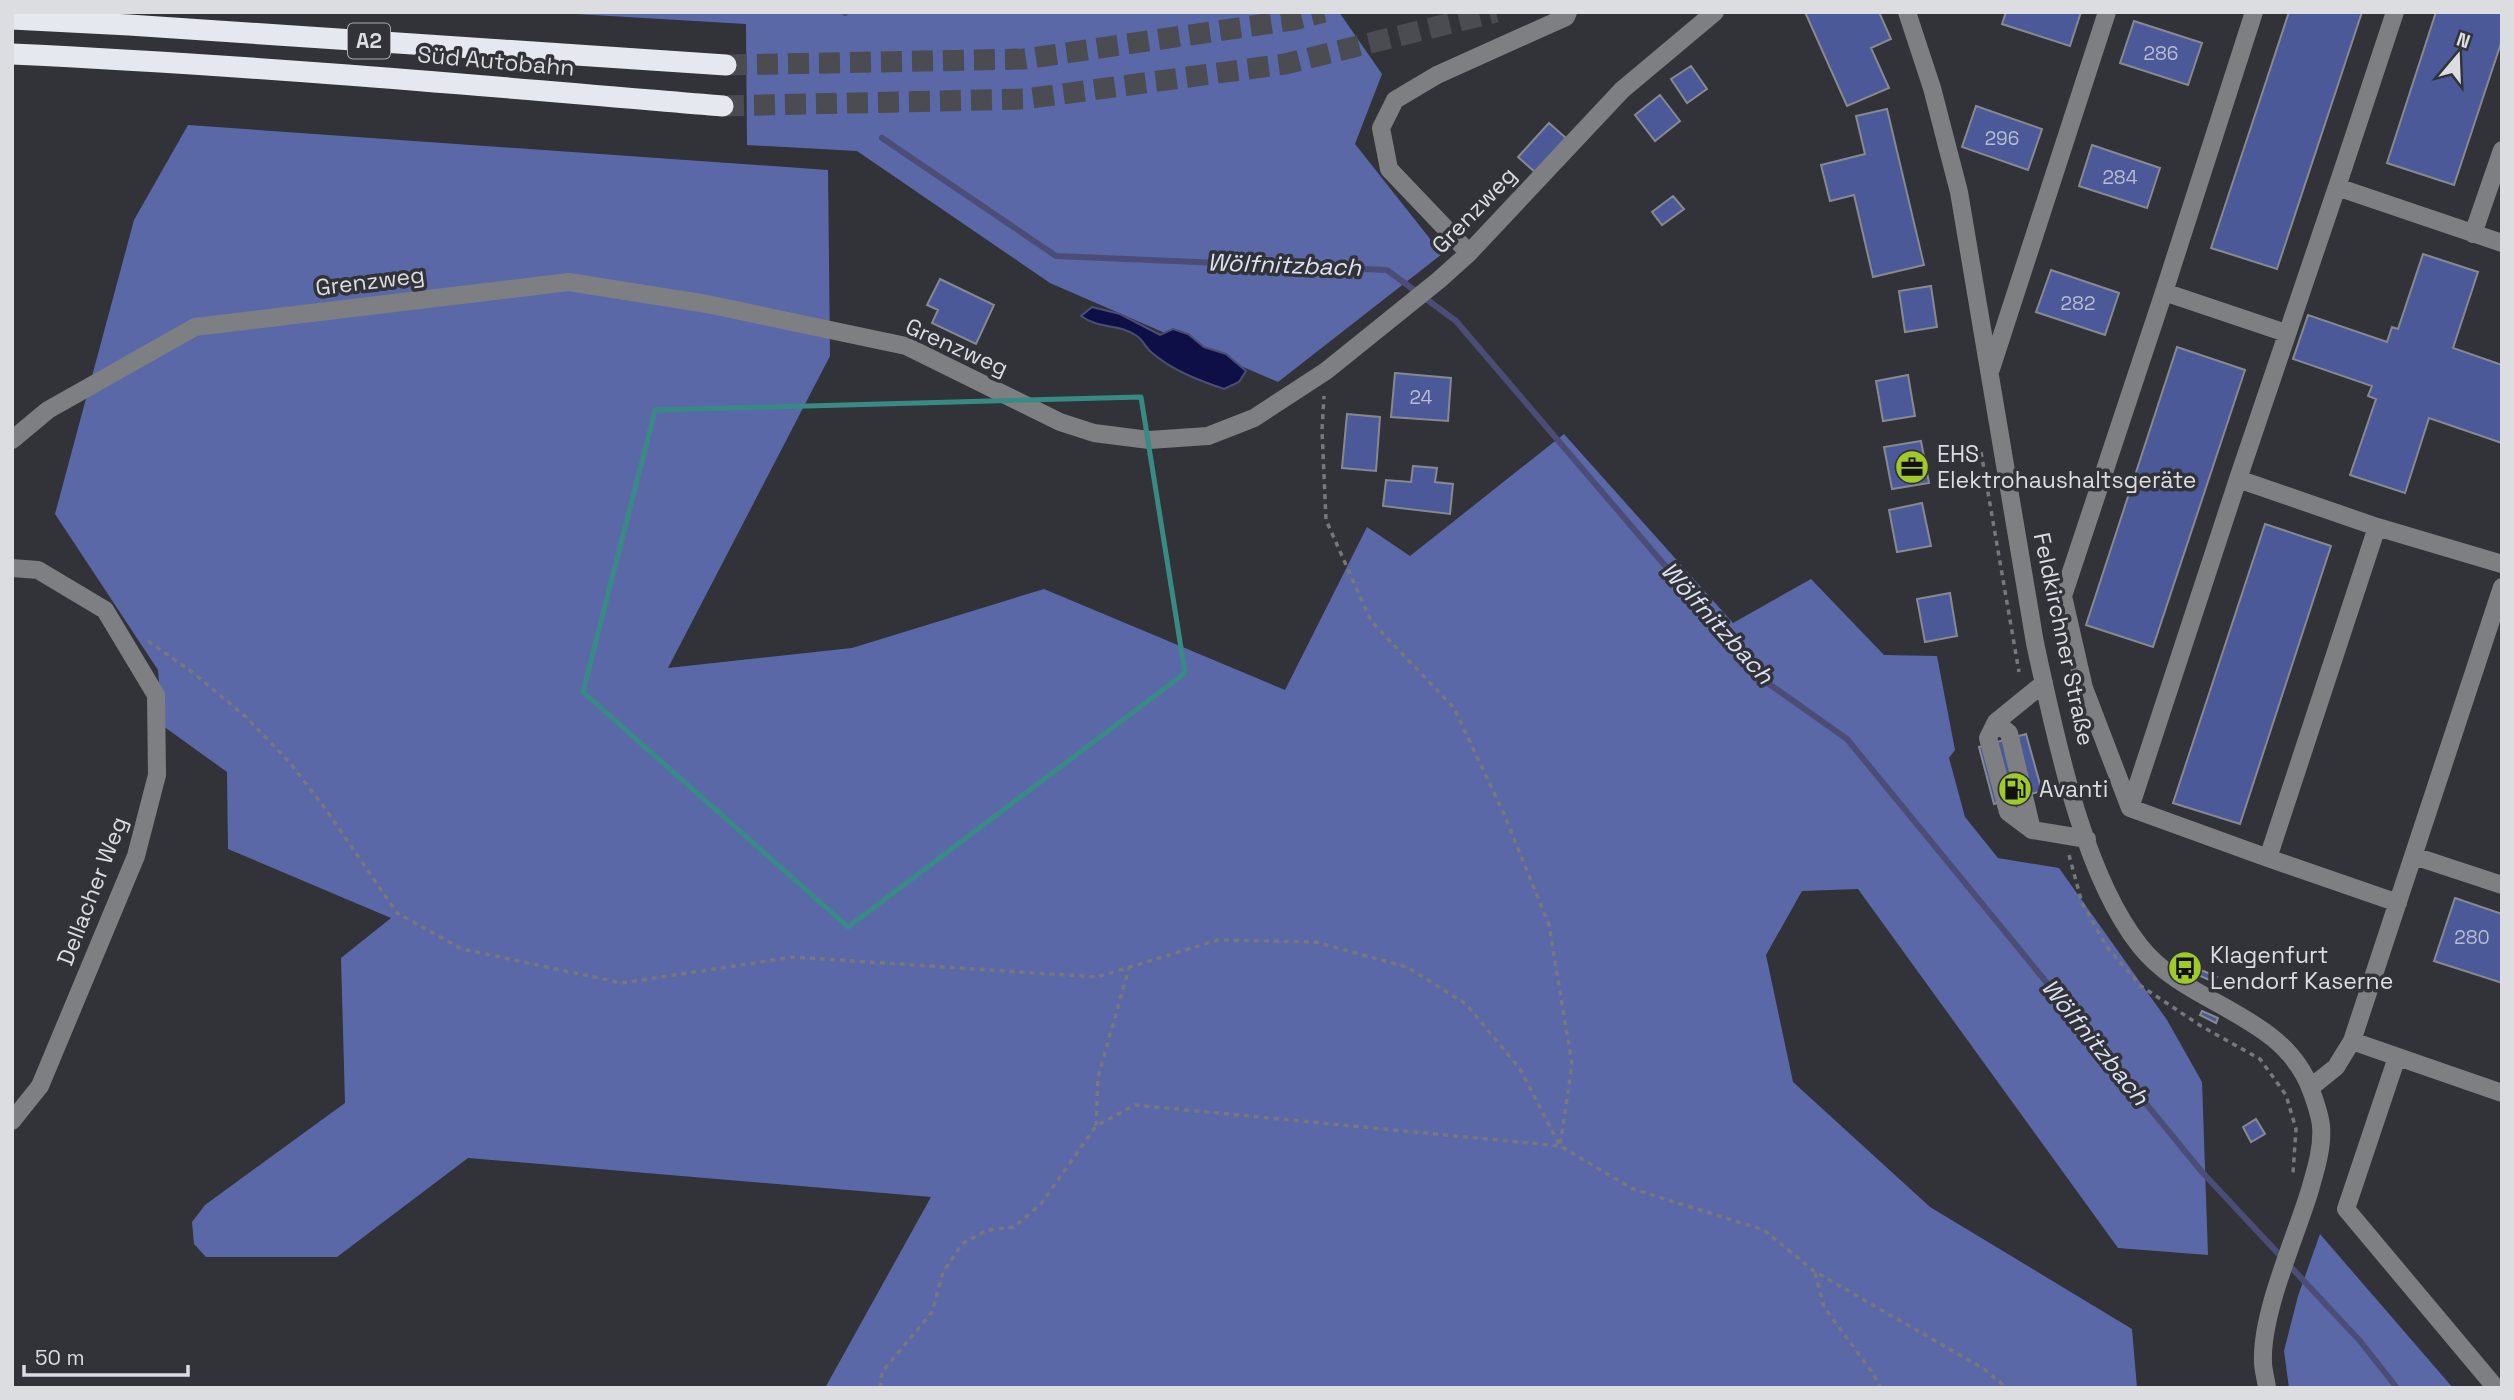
<svg xmlns="http://www.w3.org/2000/svg" width="2514" height="1400" font-family="'Space Grotesk',sans-serif">
<style>
.forest{fill:#5a68a8}
.water{fill:#0f0f48;stroke:#4c4d76;stroke-width:2}
.lines{fill:none;stroke-linecap:round;stroke-linejoin:round}
.stream{stroke:#4c4d76;stroke-width:6}
.building{fill:#4c5998;stroke:#878991;stroke-width:2}
.highway-tunnel{stroke:#4a4c52;stroke-width:21;stroke-dasharray:21 10;stroke-linecap:butt}
.path{stroke:#76787d;stroke-width:3.5;stroke-dasharray:5 5;stroke-linecap:butt}
.minor{stroke:#7e7f82;stroke-width:18}
.highway{stroke:#e6e8f0;stroke-width:21}
.marked{fill:none;stroke:#388b85;stroke-width:5;stroke-linejoin:round}
.labels{text-anchor:middle;stroke-width:7;stroke-linejoin:round;paint-order:stroke}
.number-label{font-size:19px;fill:#b7bccf}
.shield{fill:#313339;stroke:#a8aaaf;stroke-width:2}
.shield-label{font-size:21px;font-weight:bold;fill:#dbdde1}
.street-label{font-size:23px;fill:#dbdde1;stroke:#313339}
.poi-label{font-size:23px;fill:#dbdde1;stroke:#313339;text-anchor:start}
.water-label{font-size:24px;font-style:italic;fill:#dce1f4;stroke:#313339}
</style>
<rect width="100%" height="100%" fill="#313339"/>
<path class="forest" d="M542,12H1339L1382,74L1355,144L1442,254L1278,382L1050,283L857,151L747,145L746,24Z
M188,125L828,170L830,356L668,668L852,648L1044,589L1285,690L1367,527L1410,556L1564,434L1733,623L1811,579L1884,655L1937,656L1955,750L1949,758L1965,817L1998,858L2059,868L2167,1020L2202,1082L2208,1255L2118,1248L1858,889L1802,891L1766,955L1793,1082L1930,1207L2132,1329L2137,1388H825L931,1197L468,1158L337,1257H206L194,1244L192,1222L205,1205L345,1103L341,958L391,918L228,849L227,772L163,726L158,670L55,514L134,220Z
M2320,1234L2453,1388H2289L2284,1351L2298,1296Z"/>
<path class="water" d="M1092,307L1120,314L1160,335L1173,329L1188,334L1204,347L1226,354L1246,371L1239,382L1224,389C1198,380 1173,371 1151,352C1146,348 1143,340 1137,336C1119,323 1100,330 1081,316Z"/>
<g class="lines">
<path class="stream" d="M845,13V12
M882,138L1056,256L1387,270L1456,321L1762,679L1847,739L2202,1172L2360,1341L2397,1388"/>
</g>
<path class="building" d="M1805,12H1879L1891,39L1871,48L1889,88L1847,106Z
M2006,12H2081L2070,46L2002,24Z
M2289,12H2362L2277,269L2211,248Z
M2436,12H2502V40L2454,185L2387,163Z
M2134,21L2202,43L2188,85L2120,63Z
M1691,66L1707,89L1687,103L1671,79Z
M1660,95L1680,121L1655,141L1635,115Z
M1976,106L2042,129L2028,170L1962,147Z
M1887,109L1924,265L1873,277L1854,195L1830,201L1821,165L1865,154L1856,116Z
M1549,123L1566,138L1535,172L1518,157Z
M2092,145L2160,168L2147,208L2079,186Z
M1673,196L1684,209L1662,225L1652,212Z
M2423,254L2478,272L2453,348L2502,365V443L2429,418L2405,493L2350,475L2376,399L2368,396L2372,386L2293,359L2308,315L2387,342L2392,327L2398,329Z
M2051,270L2119,293L2105,335L2036,312Z
M940,279L994,305L976,344L932,323L938,310L927,305Z
M1931,286L1937,327L1905,332L1899,291Z
M2177,347L2245,370L2153,647L2086,625Z
M1395,373L1451,378L1448,421L1391,417Z
M1908,375L1915,416L1883,421L1876,381Z
M1347,414L1380,417L1376,471L1342,468Z
M1921,441L1929,483L1892,489L1884,447Z
M1413,466L1437,468L1435,482L1453,484L1450,514L1383,506L1386,480L1411,482Z
M1922,503L1931,546L1897,552L1889,510Z
M2265,524L2331,546L2240,824L2173,803Z
M1950,593L1957,636L1925,642L1917,599Z
M2026,734L2042,791L1994,804L1979,747Z
M2455,898L2502,914V983L2434,961Z
M2201,970L2217,977L2214,982L2198,975Z
M2202,1011L2218,1018L2216,1023L2200,1015Z
M2256,1119L2265,1134L2251,1142L2243,1127Z"/>
<g class="lines">
<path class="highway-tunnel" d="M726,65L1024,59L1293,20L1324,12
M723,106L1025,99L1285,64L1496,12"/>
<path class="path" d="M1981,452L2019,672
M148,641L192,672L246,717L291,764L327,811L397,913L462,949L622,983L793,957L1097,977L1218,940L1316,942L1407,967L1466,1004L1520,1069L1560,1146L1633,1189L1764,1230L1814,1271L1984,1369L2007,1388
M2069,855L2082,903L2107,947L2141,986L2201,1026L2260,1059L2286,1095L2296,1129L2293,1173
M1096,1126L1098,1077L1129,968
M1815,1273L1824,1307L1872,1372L1881,1388
M880,1388L882,1372L932,1312L943,1272L962,1244L987,1230L1014,1227L1041,1204L1096,1126L1135,1105L1560,1146L1572,1064L1549,925L1504,814L1454,708L1371,621L1326,520L1322,430L1324,396"/>
<path class="minor" d="M1907,12L1932,88L1959,192L2035,643C2055,734 2082,873 2140,946C2187,1006 2283,1013 2311,1090C2315,1101 2320,1115 2321,1126C2323,1148 2315,1172 2309,1193C2294,1241 2261,1314 2263,1362C2263,1370 2266,1379 2267,1388
M2337,187L2395,12
M2473,234L2502,150
M1469,253L1389,169L1381,128L1395,100L1437,75L1566,17L1568,12
M2164,292L2254,12
M1991,369L2107,12
M12,440L48,410L195,327L569,282L707,304L906,346L1060,422L1094,433L1149,440L1208,436L1254,418L1326,371L1439,280L1469,253L1622,90L1715,12
M2238,479L2130,808L2268,858
M2377,527L2238,479L2337,187L2502,243
M12,568L38,570L105,610L156,695L157,775L136,856L40,1086L12,1121
M2044,683L1996,722L1988,738L2008,812L2032,830L2087,839
M1996,722L2009,733L2032,830
M2130,808L2084,688L2063,596L2164,292L2286,333
M2414,856L2502,885
M2398,903L2268,858L2377,527L2502,564
M2352,1041L2502,1093
M2397,1057L2346,1209L2496,1388
M2310,1088L2336,1067L2352,1041L2502,587"/>
<path class="highway" d="M12,19L129,25L726,65
M12,54C250,65 486,86 723,106"/>
</g>
<path class="marked" d="M1141,397L1185,673L848,927L583,692L655,410Z"/>
<defs>
<g id="office-disc" transform="scale(1.75)"><circle r="9.5" fill="#a1c92a" stroke="#313339"/><path d="M-6-3h4V-5.5h4V-3h4V5H-6ZM-1-4.5V-3h2v-1.5ZM-6 0V1H6V0Z" fill="#111"/></g>
<g id="fuel-disc" transform="scale(1.75)"><circle r="9.5" fill="#a1c92a" stroke="#313339"/><path d="M-5.5-6h7V0h2V4h1.3V-2.5L3-4.5l.8-.8L6-3V5H2.5V1h-1V6h-7ZM-4.2-4.7v3.2H.2V-4.7Z" fill="#111"/></g>
<g id="bus-disc" transform="scale(1.75)"><circle r="9.5" fill="#a1c92a" stroke="#313339"/><path d="M-5-6H5V4H4V6H2V4H-2V6H-4V4H-5ZM-3.5-4V0h7V-4ZM-3.5 1.2v1.5H-2V1.2ZM2 1.2v1.5H3.5V1.2Z" fill="#111"/></g>
</defs>
<g fill-rule="evenodd">
<use href="#office-disc" x="1912" y="467"/>
<use href="#fuel-disc" x="2015" y="789"/>
<use href="#bus-disc" x="2185" y="968"/>
</g>
<g class="labels">
<g class="number-label">
<text x="2161" y="60">286</text>
<text x="2002" y="145">296</text>
<text x="2120" y="184">284</text>
<text x="2078" y="310">282</text>
<text x="1421" y="404">24</text>
<text x="2472" y="944">280</text>
</g>
<rect class="shield" x="348" y="23.5" width="42" height="35" rx="5"/>
<g class="shield-label">
<text x="369" y="48">A2</text>
</g>
<g class="street-label">
<text transform="translate(496 61) rotate(5)" y="8">Süd Autobahn</text>
<text transform="translate(1474 210) rotate(-46)" y="8">Grenzweg</text>
<text transform="translate(370 281) rotate(-7)" y="8">Grenzweg</text>
<text transform="translate(957 347) rotate(24)" y="8">Grenzweg</text>
<text transform="translate(2064 639) rotate(78)" y="8">Feldkirchner Straße</text>
<text transform="translate(92 891) rotate(-69)" y="8">Dellacher Weg</text>
</g>
<g class="poi-label">
<text x="1937" y="462">EHS<tspan x="1937" dy="26">Elektrohaushaltsgeräte</tspan></text>
<text x="2039" y="797">Avanti</text>
<text x="2210" y="963">Klagenfurt<tspan x="2210" dy="26">Lendorf Kaserne</tspan></text>
</g>
<g class="water-label">
<text transform="translate(1284 265) rotate(2)" y="8">Wölfnitzbach</text>
<text transform="translate(1717 623) rotate(48)" y="8">Wölfnitzbach</text>
<text transform="translate(2095 1042) rotate(51)" y="8">Wölfnitzbach</text>
</g>
</g>
<rect width="2514" height="1400" fill="none" stroke="#dbdde1" stroke-width="28"/>
<g transform="translate(2458 56) rotate(19)" stroke="#313339" stroke-width="5" paint-order="stroke">
<path d="M0-5L12 26L0 18L-12 26Z" fill="#dbdde1"/>
<text y="-10" font-size="19" font-weight="bold" text-anchor="middle" fill="#dbdde1">N</text>
</g>
<path d="M24 1365v10h164v-10" fill="none" stroke="#dbdde1" stroke-width="3.5"/>
<text x="35" y="1365" font-size="21" fill="#dbdde1" stroke="#313339" stroke-width="5" paint-order="stroke">50 m</text>
</svg>
